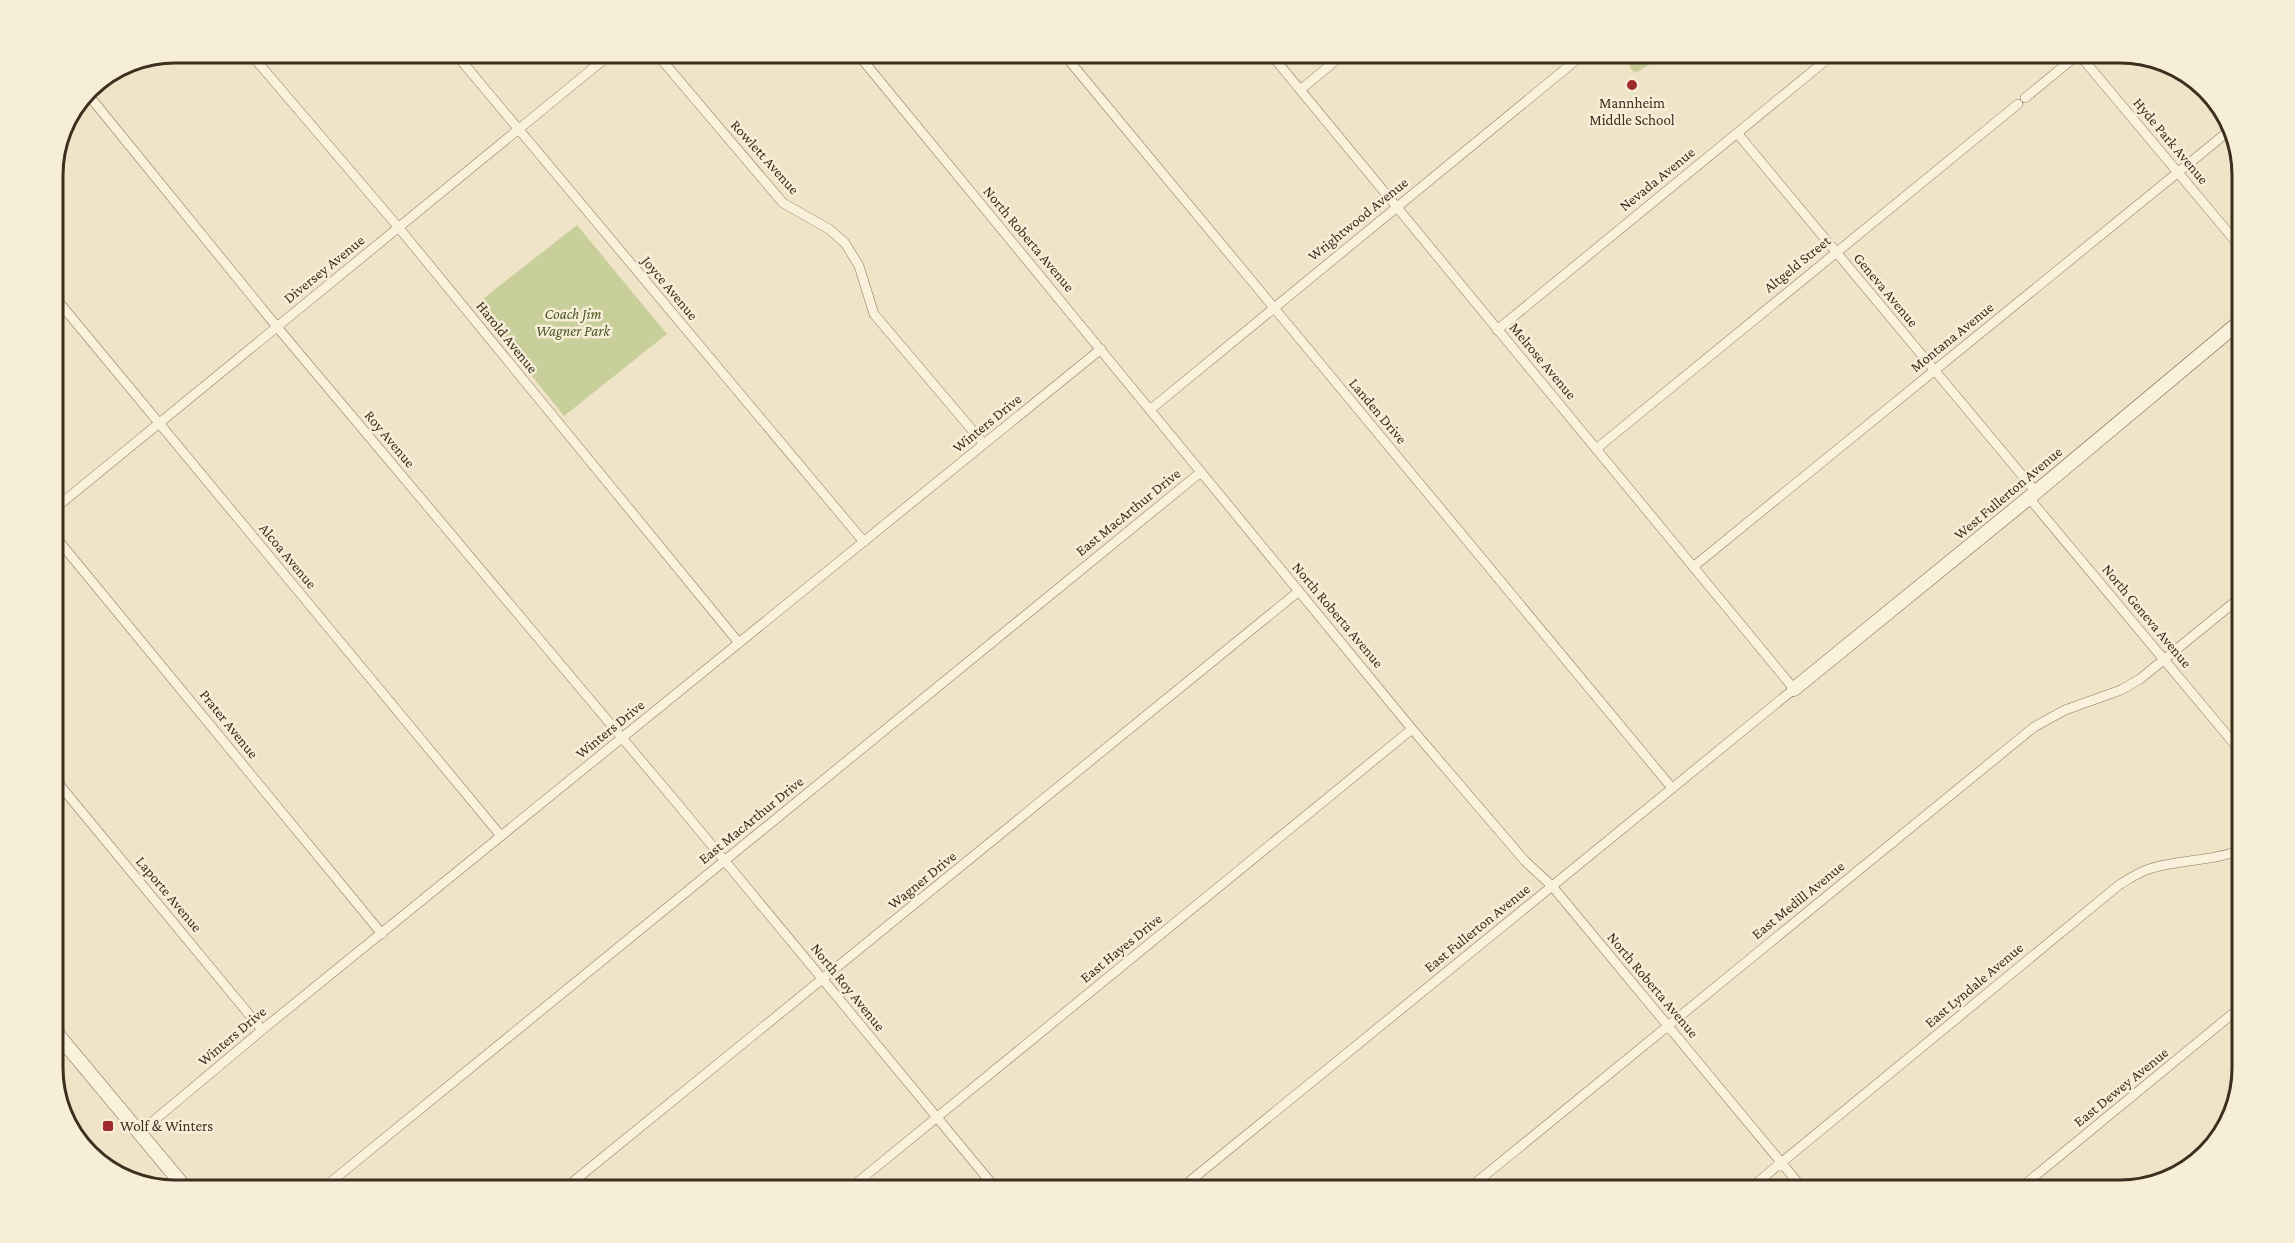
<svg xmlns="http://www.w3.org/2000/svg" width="2295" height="1243" font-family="'Crimson Pro',serif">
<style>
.green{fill:#c9cf9b}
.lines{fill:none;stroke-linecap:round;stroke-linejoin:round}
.street-casing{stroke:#8d765c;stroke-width:10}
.secondary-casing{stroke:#6f573f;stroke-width:15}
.street{stroke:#faf1dc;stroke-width:9}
.secondary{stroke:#faf1dc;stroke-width:14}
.poi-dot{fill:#9e2a2b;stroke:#f7eed8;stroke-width:2}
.labels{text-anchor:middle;stroke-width:5;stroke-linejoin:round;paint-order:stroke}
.poi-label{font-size:15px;fill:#3d2e20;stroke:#f7eed8}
.street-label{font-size:15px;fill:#3d2e20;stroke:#f7eed8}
.park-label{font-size:15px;font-style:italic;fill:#4d5a26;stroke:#f7eed8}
.rim{fill:none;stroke:#3d2e20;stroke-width:3}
</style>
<rect width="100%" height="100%" fill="#f0e4c8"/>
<path class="green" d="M1623,53H1666L1638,72L1632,71Z
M577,225L667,334L564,416L475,305Z"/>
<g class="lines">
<g class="street-casing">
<path id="street" d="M249,52L399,228L739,643
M454,52L864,542
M655,52L783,203L829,229L845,243L859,266L874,314L984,444
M856,52L1412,729L1525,861L1552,886L1804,1190
M1062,52L1672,788
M2077,52L2242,249
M1300,90L1346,52
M86,92L277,327L676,802L997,1190
M2025,98L2081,52
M1737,133L2036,492
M53,295L501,836
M1497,330L1836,52
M1151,409L1586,52
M1596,449L2018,104
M2029,498L2242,753
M53,510L613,52
M53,534L382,934
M1693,567L2230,130
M53,777L262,1030
M139,1133L262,1030L1101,349
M321,1190L1201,472
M563,1190L1299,591
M848,1190L1412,729
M1179,1190L1794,689L1269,52
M1467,1190L2034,727L2065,710L2121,690L2140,679L2242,596
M1748,1190L2119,885C2129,879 2139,872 2149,869C2179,859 2213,862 2242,849
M2018,1190L2242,1006"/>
</g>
<g class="secondary-casing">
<path id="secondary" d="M1794,689L2036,492L2242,320
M53,1029L187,1190"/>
</g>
<use href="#street" class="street"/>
<use href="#secondary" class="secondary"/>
</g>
<g class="poi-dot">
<circle cx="1632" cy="85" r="6"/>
<rect x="102" y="1120" width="12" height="12" rx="3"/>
</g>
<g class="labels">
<g class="poi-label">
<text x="1632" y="108">Mannheim<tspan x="1632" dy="17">Middle School</tspan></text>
<text x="120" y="1131" text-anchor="start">Wolf &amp; Winters</text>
</g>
<g class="street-label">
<text transform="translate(2171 141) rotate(50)" y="5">Hyde Park Avenue</text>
<text transform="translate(765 157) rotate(48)" y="5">Rowlett Avenue</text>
<text transform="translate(1657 179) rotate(-39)" y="5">Nevada Avenue</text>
<text transform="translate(1358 219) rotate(-39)" y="5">Wrightwood Avenue</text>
<text transform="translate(1029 239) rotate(50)" y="5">North Roberta Avenue</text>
<text transform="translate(1797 264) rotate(-39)" y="5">Altgeld Street</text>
<text transform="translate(324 269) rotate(-39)" y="5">Diversey Avenue</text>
<text transform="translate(670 288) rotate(50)" y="5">Joyce Avenue</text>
<text transform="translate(1886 290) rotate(50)" y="5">Geneva Avenue</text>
<text transform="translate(507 337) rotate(51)" y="5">Harold Avenue</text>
<text transform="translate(1952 337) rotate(-39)" y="5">Montana Avenue</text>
<text transform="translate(1543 361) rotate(50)" y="5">Melrose Avenue</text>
<text transform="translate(1378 411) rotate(50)" y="5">Landen Drive</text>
<text transform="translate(987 423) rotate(-39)" y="5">Winters Drive</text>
<text transform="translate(390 439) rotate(50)" y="5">Roy Avenue</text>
<text transform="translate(2008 493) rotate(-40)" y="5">West Fullerton Avenue</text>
<text transform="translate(1128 512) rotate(-39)" y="5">East MacArthur Drive</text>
<text transform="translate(288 556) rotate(50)" y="5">Alcoa Avenue</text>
<text transform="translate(1338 615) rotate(50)" y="5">North Roberta Avenue</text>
<text transform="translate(2147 616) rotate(50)" y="5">North Geneva Avenue</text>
<text transform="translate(229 724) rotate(51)" y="5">Prater Avenue</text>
<text transform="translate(610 729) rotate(-39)" y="5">Winters Drive</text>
<text transform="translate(751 820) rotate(-39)" y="5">East MacArthur Drive</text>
<text transform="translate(922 880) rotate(-39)" y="5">Wagner Drive</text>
<text transform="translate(169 894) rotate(50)" y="5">Laporte Avenue</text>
<text transform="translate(1798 900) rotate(-39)" y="5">East Medill Avenue</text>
<text transform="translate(1477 928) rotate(-39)" y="5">East Fullerton Avenue</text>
<text transform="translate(1121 948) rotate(-39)" y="5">East Hayes Drive</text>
<text transform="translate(1653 985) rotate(50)" y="5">North Roberta Avenue</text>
<text transform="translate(1974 985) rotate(-40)" y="5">East Lyndale Avenue</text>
<text transform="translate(848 987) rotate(51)" y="5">North Roy Avenue</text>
<text transform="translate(232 1036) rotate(-40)" y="5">Winters Drive</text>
<text transform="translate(2121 1087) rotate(-39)" y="5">East Dewey Avenue</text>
</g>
<g class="park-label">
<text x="573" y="319">Coach Jim<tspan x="573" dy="17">Wagner Park</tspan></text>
</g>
</g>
<path d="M0 0H2295V1243H0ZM175 63H2120A112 112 0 0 1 2232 175V1068A112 112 0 0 1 2120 1180H175A112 112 0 0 1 63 1068V175A112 112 0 0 1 175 63Z" fill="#f7eed8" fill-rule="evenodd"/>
<path class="rim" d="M175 63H2120A112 112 0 0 1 2232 175V1068A112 112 0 0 1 2120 1180H175A112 112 0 0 1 63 1068V175A112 112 0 0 1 175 63Z"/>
</svg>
